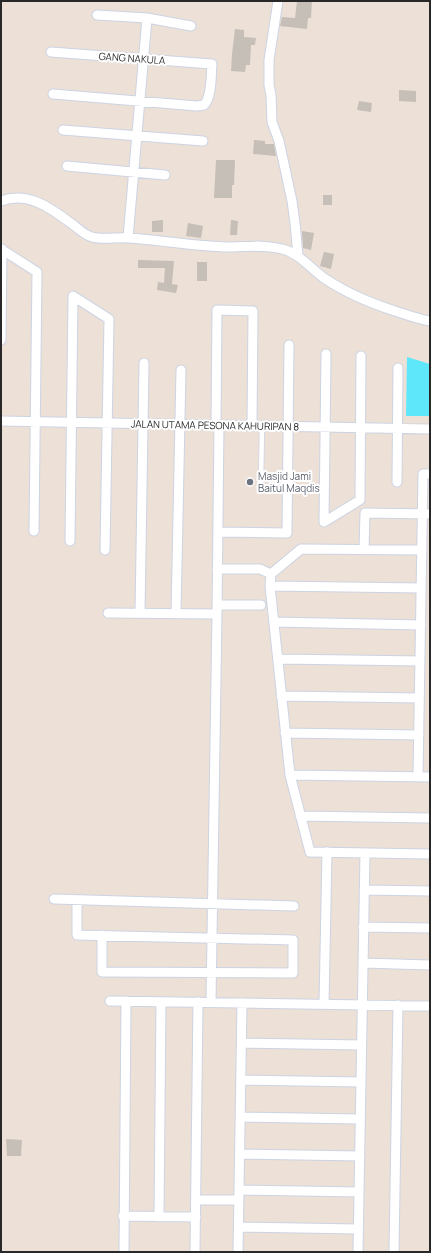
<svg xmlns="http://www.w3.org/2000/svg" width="431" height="1253" font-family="Manrope,sans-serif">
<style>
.water{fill:#5ee7fb}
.building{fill:#c6bfb7}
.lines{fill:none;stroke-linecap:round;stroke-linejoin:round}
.lane-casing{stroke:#ccd4e3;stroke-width:6}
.street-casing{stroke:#ccd4e3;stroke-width:11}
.lane{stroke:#fff;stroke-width:4.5}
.street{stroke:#fff;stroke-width:9}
.worship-dot{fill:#6b7280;stroke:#fff;stroke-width:1.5}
.labels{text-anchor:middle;stroke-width:4;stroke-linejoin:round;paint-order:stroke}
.street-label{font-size:10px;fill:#282828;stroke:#fff}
.worship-label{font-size:10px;fill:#5b616d;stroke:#fff;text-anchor:start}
</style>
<rect width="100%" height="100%" fill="#ece0d7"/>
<path class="water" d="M407,357L430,364V416H406Z"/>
<path class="building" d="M297,1H312L311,18H308L307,29L280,26L282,17L295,18Z
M235,29L244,30V37L256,38L255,45H251L250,65H246L245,72L231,71L232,54Z
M399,90L416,91V102L399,101Z
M359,101L372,103L371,112L357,110Z
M254,140L265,141V144H274L276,156L253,154Z
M216,160H235L234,185H232V198H214Z
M323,195H332V205H323Z
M163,220V232H152V221Z
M231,220L238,221L237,235H230Z
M188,223L203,226L201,238L186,236Z
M302,231L314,233L311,250L303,248Z
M324,252L334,254L331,269L320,266Z
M138,260L174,261L172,284L178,285L176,293L157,290L158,282L164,283L165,268H138Z
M197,262H207V281H197Z
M6,1139L22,1140L21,1156H7Z"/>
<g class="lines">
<g class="lane-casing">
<path id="lane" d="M261,482L262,426"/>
</g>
<g class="street-casing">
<path id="street" d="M278,1L269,60V85L271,95L272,122L279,141L292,201L295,223L298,256
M97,15L147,18L128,238
M147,18L191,26
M51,52L212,64C211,75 212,97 204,105L197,106L53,94
M63,130L203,141
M67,166L165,175
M1,201C28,191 51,208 72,224C78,228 84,235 92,237C102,240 117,237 128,238C161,240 194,246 228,247C245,247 264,244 282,249C299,253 310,268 324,278C346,293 370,303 395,311C407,315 418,319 430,321
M1,249L37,272L34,531
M1,340L2,249
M326,354L324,522L360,500L361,356
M1,421L430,429
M216,425L217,310L253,311L252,426
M397,482L398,368
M218,532L287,533L289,345
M70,541L73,296L109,319L105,550
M364,550L365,513L430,514
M422,550L301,549L271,574L270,586L290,775L310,852L430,854
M217,569H260L271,574
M270,586L421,588
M217,605H261
M108,613L217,614L219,425
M140,613L144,363
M176,614L181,370
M274,622L421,625
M278,659L420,661
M281,696L419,698
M285,733L419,735
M290,775L430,777
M418,777L423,474H430
M300,816L430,818
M364,890L430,891
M54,899L294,906
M77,900V935L293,940V973L102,972V935
M363,927L430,928
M363,963L430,965
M110,1001L430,1006
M211,1002L217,614
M324,1004L327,852
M242,1043L361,1045
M241,1080L361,1082
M241,1117L360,1119
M240,1154L360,1156
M239,1190L359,1192
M196,1200H239
M123,1216L196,1217
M159,1217L161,1002
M239,1227L358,1229
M124,1252L126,1001
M195,1252L198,1002
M238,1252L242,1003
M358,1252L365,853
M394,1252L398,1005"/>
</g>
<use href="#lane" class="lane"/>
<use href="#street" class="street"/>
</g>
<circle class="worship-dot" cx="250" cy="482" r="4"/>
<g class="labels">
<g class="street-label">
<text transform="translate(132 58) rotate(4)" y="4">GANG NAKULA</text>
<text transform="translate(215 425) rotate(1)" y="4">JALAN UTAMA PESONA KAHURIPAN 8</text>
</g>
<g class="worship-label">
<text x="258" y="480">Masjid Jami<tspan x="258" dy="12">Baitul Maqdis</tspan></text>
</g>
</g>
<rect width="431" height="1253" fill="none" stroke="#282828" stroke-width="4"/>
</svg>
